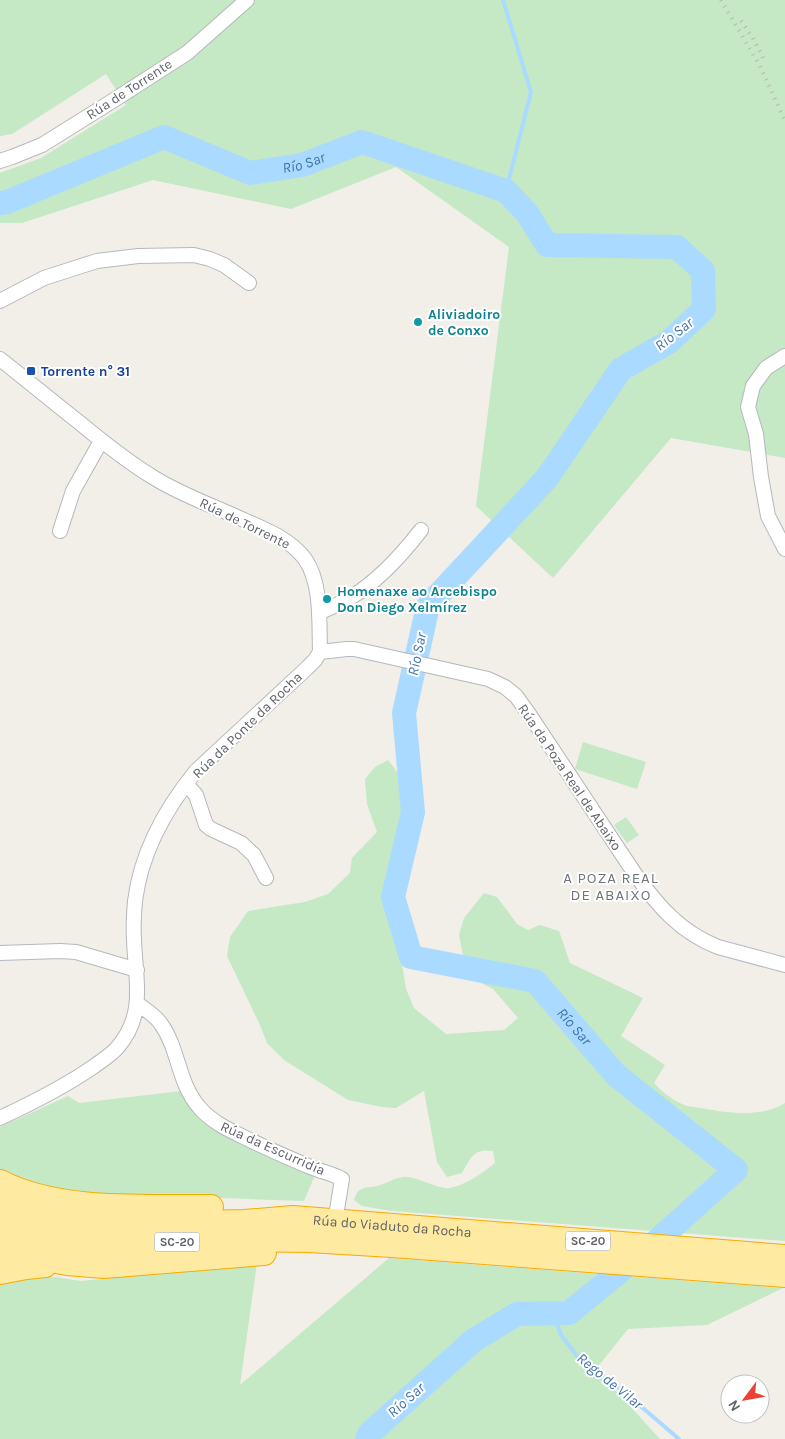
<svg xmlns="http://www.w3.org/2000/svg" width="785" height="1439" font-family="Karla,sans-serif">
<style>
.green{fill:#c5e8c5}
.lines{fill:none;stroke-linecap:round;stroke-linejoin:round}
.stream{stroke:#aadaff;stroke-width:4}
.river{stroke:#aadaff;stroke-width:24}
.minor-casing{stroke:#b5b8bc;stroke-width:16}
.trunk-casing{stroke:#f9ab00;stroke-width:26}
.minor{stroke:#fff;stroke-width:14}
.trunk{stroke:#feeaa1;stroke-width:24}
.rail{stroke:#b6b7b8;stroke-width:4;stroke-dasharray:1 6;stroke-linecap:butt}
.culture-dot{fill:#0f9aa8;stroke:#fff;stroke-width:2}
.transit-dot{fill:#1a4fb4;stroke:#fff;stroke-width:2}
.labels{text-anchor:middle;stroke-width:4;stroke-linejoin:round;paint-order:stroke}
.shield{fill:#fff;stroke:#8f9295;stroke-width:1}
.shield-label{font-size:12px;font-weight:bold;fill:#5f6368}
.street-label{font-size:14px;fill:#5f6368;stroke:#fff}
.culture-label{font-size:14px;font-weight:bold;fill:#0d838f;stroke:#fff;text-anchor:start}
.transit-label{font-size:14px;font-weight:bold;fill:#164399;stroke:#fff;text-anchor:start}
.water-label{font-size:15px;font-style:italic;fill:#4174aa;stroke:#fff}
.neighbourhood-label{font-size:15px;letter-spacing:1px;fill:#70757a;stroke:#fff}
</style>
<rect width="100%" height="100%" fill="#f1efe8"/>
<path class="green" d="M0,0H785V458L671,438L553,578L476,506L509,247L396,167L291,209L153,180L22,223H0V173L41,158L126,105L106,74L12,134L0,136Z
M583,742L646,762L637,789L575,769Z
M388,760L408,786V815L394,864L391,894L406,989L414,1008L446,1034L504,1030L518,1018L493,989L467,976L459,935L464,918L484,893L497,897L517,924L528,930L540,925L559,931L570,963L643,998L621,1036L665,1065L654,1083C661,1091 671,1099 682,1104C687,1107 695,1107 701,1108C726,1113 763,1118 785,1103V1241L392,1211L362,1206L354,1200C359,1185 364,1189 377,1186C386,1184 394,1178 403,1177C414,1175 438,1190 451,1188C467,1184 483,1173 495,1163L493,1151C473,1148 471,1158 462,1173L447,1177L437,1162L424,1091L396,1108L382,1107L348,1100L284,1060L267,1043L260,1025L227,956L230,937L248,911L305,902L328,894L350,873L352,858L377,832L367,804L365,779L375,767Z
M626,817L639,835L627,843L614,825Z
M181,1091C194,1122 223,1134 252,1147C268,1155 285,1163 301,1170L315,1175L304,1201C270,1200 236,1198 202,1198C144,1197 84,1199 28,1181C19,1178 9,1175 0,1170V1127L68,1096L79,1103Z
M389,1258L783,1288L707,1325L628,1329L596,1369L660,1439H0V1283L23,1276H48L81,1281L257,1263L240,1385Z"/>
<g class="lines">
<path class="stream" d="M503,0L531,92L506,191
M553,1313L561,1335L581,1361L623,1391L679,1439"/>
<path class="river" id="s1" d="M0,203L7,202L164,137L250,173L302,165L362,142L506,191L527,213L547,245L677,247L703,271L704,309L669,342L621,369L547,478L428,606L404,713L413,812L393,897L411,957L535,981L616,1075L736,1170L658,1240L569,1313L517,1314L474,1340L370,1433L367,1439"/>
<g class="minor-casing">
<path id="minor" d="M0,161L12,157L42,145L114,100L187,53L247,0
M0,301L44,278L97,261L138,256L194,255L210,259L224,265L249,283
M785,356L766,368L753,386L748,407L756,434L761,477L768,516L785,549
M0,359C27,380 53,402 80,423C104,443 129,463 156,479C184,496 216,507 246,521C267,530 291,540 305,559C322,583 319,624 320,652
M60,531L73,491L101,441
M319,613C329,608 340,604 350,598C378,581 401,556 421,530
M320,652L347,649H354L488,679L505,687L516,696L529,714L635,874C658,906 680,932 718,947L785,965
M186,784L196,795L206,825L211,829L241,843L254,855L266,878
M0,953L60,951L76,952L137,970
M138,1004C146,1010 156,1016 161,1024C179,1049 178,1083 199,1107C213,1124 234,1132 254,1142C273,1151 293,1160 313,1168C323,1172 333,1174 342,1179L335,1222
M0,1118C32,1103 64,1087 93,1067C101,1061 111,1055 117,1048C147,1014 135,978 134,939C133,926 134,913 135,901C141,853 166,808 196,771L307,668L315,660L320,652"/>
</g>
<g class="trunk-casing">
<g id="trunk">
<path d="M0,1182C60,1213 145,1206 211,1207"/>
<path id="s2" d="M0,1204L23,1213L88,1222L149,1224L244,1222L293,1218L785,1257"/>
<path d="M0,1228L10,1232L71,1243L137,1244L232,1239L309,1240L392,1245L785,1275"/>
<path d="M0,1250L67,1263L104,1266L264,1253"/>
<path d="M0,1272L26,1267L45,1265"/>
</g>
</g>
<use href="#minor" class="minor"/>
<use href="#trunk" class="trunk"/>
<path class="rail" d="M721,0L760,66L785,121
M741,21L753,38L764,60"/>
</g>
<g class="culture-dot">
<circle cx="418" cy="322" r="5"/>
<circle cx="327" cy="599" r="5"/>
</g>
<rect class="transit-dot" x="26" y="366" width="10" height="10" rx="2.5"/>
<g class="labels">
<g class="shield">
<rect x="565.5" y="1231.5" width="45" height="19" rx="4"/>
<rect x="154.5" y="1232.5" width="45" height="19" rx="4"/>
</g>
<g class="shield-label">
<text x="588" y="1245">SC-20</text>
<text x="177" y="1246">SC-20</text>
</g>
<g class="street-label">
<text transform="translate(129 89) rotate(-33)" y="5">Rúa de Torrente</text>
<text transform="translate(245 523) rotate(26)" y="5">Rúa de Torrente</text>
<text transform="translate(247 725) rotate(-44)" y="5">Rúa da Ponte da Rocha</text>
<text transform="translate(570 777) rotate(56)" y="5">Rúa da Poza Real de Abaixo</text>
<text transform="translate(273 1148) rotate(24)" y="5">Rúa da Escurridía</text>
<text dy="5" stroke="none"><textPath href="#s2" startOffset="395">Rúa do Viaduto da Rocha</textPath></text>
</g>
<g class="culture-label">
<text x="428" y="319">Aliviadoiro<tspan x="428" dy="16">de Conxo</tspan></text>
<text x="337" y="596">Homenaxe ao Arcebispo<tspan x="337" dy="16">Don Diego Xelmírez</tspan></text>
</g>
<g class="transit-label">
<text x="41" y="376">Torrente n° 31</text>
</g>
<g class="water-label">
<text dy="5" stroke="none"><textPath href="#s1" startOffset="325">Río Sar</textPath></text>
<text transform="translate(674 334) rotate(-38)" y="5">Río Sar</text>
<text transform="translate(417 654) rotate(-78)" y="5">Río Sar</text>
<text dy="5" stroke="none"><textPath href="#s1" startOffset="1766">Río Sar</textPath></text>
<text transform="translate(610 1381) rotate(39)" y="5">Rego de Vilar</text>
<text transform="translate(406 1400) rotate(-42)" y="5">Río Sar</text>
</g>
<g class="neighbourhood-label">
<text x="611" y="883">A POZA REAL<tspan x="611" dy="17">DE ABAIXO</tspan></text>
</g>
</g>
<g transform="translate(745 1399) rotate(238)"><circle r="24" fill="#ffffff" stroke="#bfc1c3"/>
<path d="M0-4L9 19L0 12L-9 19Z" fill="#ea4335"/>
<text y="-8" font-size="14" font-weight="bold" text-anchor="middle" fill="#5f6368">N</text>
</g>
</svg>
